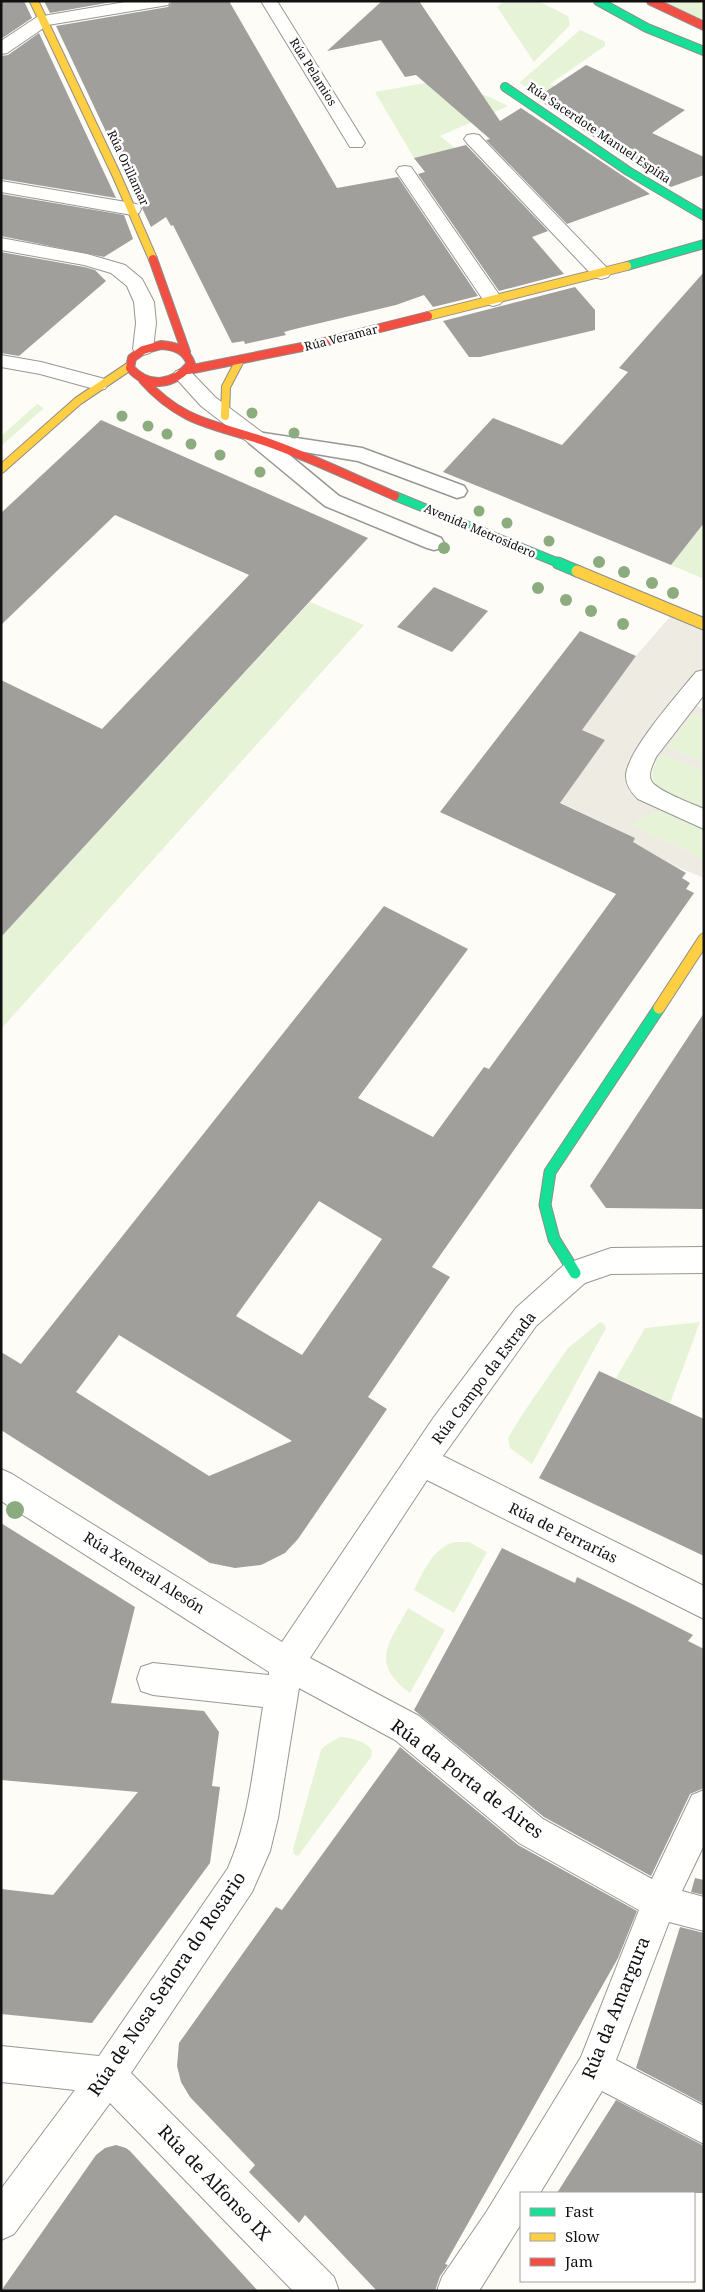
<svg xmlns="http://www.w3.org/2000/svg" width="705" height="2292" font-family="'Noto Serif',serif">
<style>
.green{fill:#e7f3d7}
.plaza{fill:#edebe2}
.building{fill:#a19f9c;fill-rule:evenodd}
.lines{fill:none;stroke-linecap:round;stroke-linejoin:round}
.lane-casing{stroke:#979795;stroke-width:3}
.street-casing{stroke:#979795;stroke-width:2}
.fast-far1-casing{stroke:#8e8d8b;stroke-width:10}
.fast-casing{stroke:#8e8d8b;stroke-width:13}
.slow-far1-casing{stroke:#8e8d8b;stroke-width:10}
.slow-casing{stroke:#8e8d8b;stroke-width:13}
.jam-casing{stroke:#8e8d8b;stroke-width:10}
.lane{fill:#fffffe;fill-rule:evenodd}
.street{fill:#fffffe;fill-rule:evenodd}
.fast-far1{stroke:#16e098;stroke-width:8}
.fast{stroke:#16e098;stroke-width:11}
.slow-far1{stroke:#ffcf43;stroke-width:8}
.slow{stroke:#ffcf43;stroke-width:11}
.jam{stroke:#f24e42;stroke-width:8}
.tree{fill:#8cac80}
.labels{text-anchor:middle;stroke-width:5;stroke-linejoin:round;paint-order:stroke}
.far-street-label{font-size:12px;fill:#111;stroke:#fff}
.street-label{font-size:15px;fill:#111;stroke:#fff}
.near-street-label{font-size:18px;fill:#111;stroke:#fff}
</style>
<rect width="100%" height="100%" fill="#fdfcf7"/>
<path class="green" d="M505,1H538L568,16L570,25L534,62L497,7Z
M658,1H698L704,4V22Z
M580,30L602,40L605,42V46L550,84L578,97L562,106L519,83Z
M448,79C468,90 488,95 508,106L440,136L455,148L414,158L375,92Z
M37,404L44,408L1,446V436Z
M704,523V579L671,565Z
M310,602L364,625L1,1029V937Z
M692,714L704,719V762L668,747Z
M663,754L704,772V809C678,797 631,788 663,754Z
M656,812L666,813L704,829V859L632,826L645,815Z
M600,1322L604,1324L606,1328L532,1464L510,1448L508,1438L524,1412L568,1348Z
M700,1322L670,1403L616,1378L645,1328Z
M454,1542H469L487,1552L454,1613L414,1590C424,1571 432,1549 454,1542Z
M408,1608L445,1630L410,1693C369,1663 389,1644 408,1608Z
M340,1737C350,1737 368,1742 372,1751L371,1757L298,1856L294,1854L293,1849L321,1750L326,1745Z"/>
<path class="plaza" d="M674,612L704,624V697L697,706L704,709V719L692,714L668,747L704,762V772L663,754L651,768V776L654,784L662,790L704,809V829L666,813L656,812L645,815L632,826L704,859V878L675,866L632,842L635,838L549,797L584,769L605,740L582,730L636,656Z"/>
<path class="building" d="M1,1H24L32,18L1,39Z
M44,1H118L50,13Z
M172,1H229L337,188L398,177L478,296L433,307L424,295L396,305L295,329L284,332L286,335L245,344L244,341L232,343L173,225L171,226L166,217L151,227L56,26L168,7Z
M382,1H419L500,121L521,108L650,194L567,224L486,140L490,139L416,75L405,77L381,40L327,51Z
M39,33L116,198L1,179V56L8,55Z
M586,65L685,110L652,133L704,157V175L671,187L635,165L536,98Z
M466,145L548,231L532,237L564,274L499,291L418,174L425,172L414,158Z
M1,194L124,215L133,239L104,257L1,236Z
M1,252L84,267L95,270L106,281L19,356L1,353Z
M704,272V523L671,565L443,472L493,418L562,445L628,372L619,368Z
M575,287L595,310V330L480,357H469L443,321Z
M101,420L368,538L1,937V680L102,729L249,575L115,515L1,625V513Z
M434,587L488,611L452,652L397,627Z
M580,631L636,656L582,730L605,740L560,803L635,838L633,842L686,873L682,878L690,883L686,889L694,893L432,1267L450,1277L368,1397L387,1409L298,1539L285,1553L261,1565L235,1568L210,1563L1,1430V1352L21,1364L384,906L468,949L358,1098L433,1137L484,1067L489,1069L616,894L440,812ZM319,1201L382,1239L302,1355L236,1316ZM119,1335L292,1441L209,1476L76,1392Z
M704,1013V1209L606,1208L590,1186Z
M599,1371L704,1419V1556L539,1478Z
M1,1523L135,1607L111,1703L204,1711L219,1732L212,1786L220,1787L210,1863L92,2023L1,2014V1889L53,1895L138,1792L1,1780Z
M502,1548L575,1583L577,1577L632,1604L693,1635L688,1641L704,1649V1788L690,1794L651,1876L544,1817L414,1710Z
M400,1747L518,1845L637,1911L618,1958L445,2264L448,2265L440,2276L435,2291H377L305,2215L299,2223L249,2172L255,2165L190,2097L181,2082L177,2066L179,2043L276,1907L282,1910Z
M695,1878L704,1880V1895L691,1892Z
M680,1927L704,1933V2104L636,2068Z
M616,2100L704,2146V2193H557Z
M116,2145L126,2148L130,2151L258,2291H1L96,2155L105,2148Z"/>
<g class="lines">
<g class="lane-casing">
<path id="lane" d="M257,432L362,448L464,486L467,491L464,496L457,498L358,461L281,448L339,496L441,538L444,543L441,548L434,550L427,548L325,506L249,443L246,438L249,433Z"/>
</g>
<g class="street-casing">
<path id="street" d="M131,1H170L168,5L48,25L7,53L1,54V41L37,17Z
M261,1H277L365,143L362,147H350Z
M473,134L479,135L608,269L611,273L608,277L601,279L594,277L467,143L464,139L467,135Z
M405,166L411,167L500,296L503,300L500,304L493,306L486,304L396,171L399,167Z
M1,181L132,203L139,205L141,209L139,213L132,215L1,192Z
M1,238L87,254L125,265L142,279L154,302L156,323L153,349L150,353L143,355L136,353L133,349L136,323L134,302L127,286L111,273L84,265L1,250Z
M1,355L41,362L105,379L108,384L105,389L98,390L40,374L1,367Z
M183,369L190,371L215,397L263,433L266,438L263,443L256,445L249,443L201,406L173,375L176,371Z
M704,670V695L656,757C653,764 648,773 651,780C654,790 693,804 704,809V829L638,799C632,793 626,786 626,776C626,752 679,693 696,672Z
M704,1247V1273L611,1274L585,1283L536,1326L443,1456L704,1586V1619L427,1480L310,1658L419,1716L543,1819L652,1879L692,1795L704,1790V1845L682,1891L704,1897V1931L669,1922L616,2060L704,2106V2144L602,2091L540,2193H521V2224L479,2291H437L442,2277L487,2211L581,2057L639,1910L519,1843L395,1740L299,1688L278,1818L270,1851L252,1892L131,2073L334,2277L339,2291H293L110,2103L14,2234L1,2240V2189L75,2090L1,2082V2046L99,2056L228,1868C250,1818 254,1760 263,1707L153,1695L141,1691L137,1679L141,1667L153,1663L269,1675V1672L1,1501V1469L12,1474L282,1642L434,1417L516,1308L565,1264L611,1248Z"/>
</g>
<g class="fast-far1-casing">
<path id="fast-far1" d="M598,1L647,28L704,51
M505,87L628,171L704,216
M627,266L704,244
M395,496L561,564"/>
</g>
<g class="fast-casing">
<path id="fast" d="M558,563L577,571
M575,1273L554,1239L545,1205L550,1172L659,1008"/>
</g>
<g class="slow-far1-casing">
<path id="slow-far1" d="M34,1L116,174L153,259
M428,316L627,266
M225,416L226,387L239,362
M1,469L78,401L130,366"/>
</g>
<g class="slow-casing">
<path id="slow" d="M577,571L704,624
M659,1008L704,939"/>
</g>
<g class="jam-casing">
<path id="jam" d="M651,1L704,26
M153,259L186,352
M161,345C176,346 186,350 191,364C174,385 149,389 130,368L132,358L143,350Z
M188,370L312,345L428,316
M143,380C185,427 220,424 275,445C316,460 355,479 395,496"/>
</g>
<use href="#lane" class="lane"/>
<use href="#street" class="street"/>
<use href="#fast-far1" class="fast-far1"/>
<use href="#fast" class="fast"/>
<use href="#slow-far1" class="slow-far1"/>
<use href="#slow" class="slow"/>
<use href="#jam" class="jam"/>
</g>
<g class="tree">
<circle cx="252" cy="413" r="5.5"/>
<circle cx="122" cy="416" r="5.5"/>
<circle cx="148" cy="426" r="5.5"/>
<circle cx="294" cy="433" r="5.5"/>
<circle cx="167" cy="434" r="5.5"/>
<circle cx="191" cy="444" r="5.5"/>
<circle cx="220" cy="455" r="5.5"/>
<circle cx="260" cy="472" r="5.5"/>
<circle cx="479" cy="511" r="5.5"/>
<circle cx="507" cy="523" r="5.5"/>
<circle cx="549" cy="541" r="5.5"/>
<circle cx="444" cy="548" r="6"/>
<circle cx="599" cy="562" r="6"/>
<circle cx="624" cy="572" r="6"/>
<circle cx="652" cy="583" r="6"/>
<circle cx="538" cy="588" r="6"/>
<circle cx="673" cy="593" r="6"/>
<circle cx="566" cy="600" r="6"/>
<circle cx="591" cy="611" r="6"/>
<circle cx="623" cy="624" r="6"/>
<circle cx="15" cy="1510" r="9"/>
</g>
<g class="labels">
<g class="far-street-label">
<text transform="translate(313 72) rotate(58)" y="4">Rúa Pelamios</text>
<text transform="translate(599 133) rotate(34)" y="4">Rúa Sacerdote Manuel Espiña</text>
<text transform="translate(128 168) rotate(65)" y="4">Rúa Orillamar</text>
<text transform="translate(341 338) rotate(-14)" y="4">Rúa Veramar</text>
<text transform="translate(480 531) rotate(23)" y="4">Avenida Metrosidero</text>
</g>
<g class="street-label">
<text transform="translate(484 1378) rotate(-53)" y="5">Rúa Campo da Estrada</text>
<text transform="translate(563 1533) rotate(26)" y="5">Rúa de Ferrarías</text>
<text transform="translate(144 1573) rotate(32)" y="5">Rúa Xeneral Alesón</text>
</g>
<g class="near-street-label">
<text transform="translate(467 1779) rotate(37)" y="6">Rúa da Porta de Aires</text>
<text transform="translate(167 1984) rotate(-56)" y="6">Rúa de Nosa Señora do Rosario</text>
<text transform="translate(616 2008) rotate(-68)" y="6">Rúa da Amargura</text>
<text transform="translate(214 2183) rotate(46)" y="6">Rúa de Alfonso IX</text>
</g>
</g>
<rect width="705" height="2292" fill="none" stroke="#111111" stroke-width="5"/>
<rect x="520" y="2192" width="175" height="90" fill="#ffffff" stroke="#a0a0a0"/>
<rect x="530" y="2208" width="25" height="8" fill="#16e098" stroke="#a0a0a0"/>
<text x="565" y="2217" font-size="15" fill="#111111">Fast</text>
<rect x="530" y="2233" width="25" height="8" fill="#ffcf43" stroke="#a0a0a0"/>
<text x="565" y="2242" font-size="15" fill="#111111">Slow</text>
<rect x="530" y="2258" width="25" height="8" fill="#f24e42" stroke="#a0a0a0"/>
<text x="565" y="2267" font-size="15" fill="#111111">Jam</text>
</svg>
